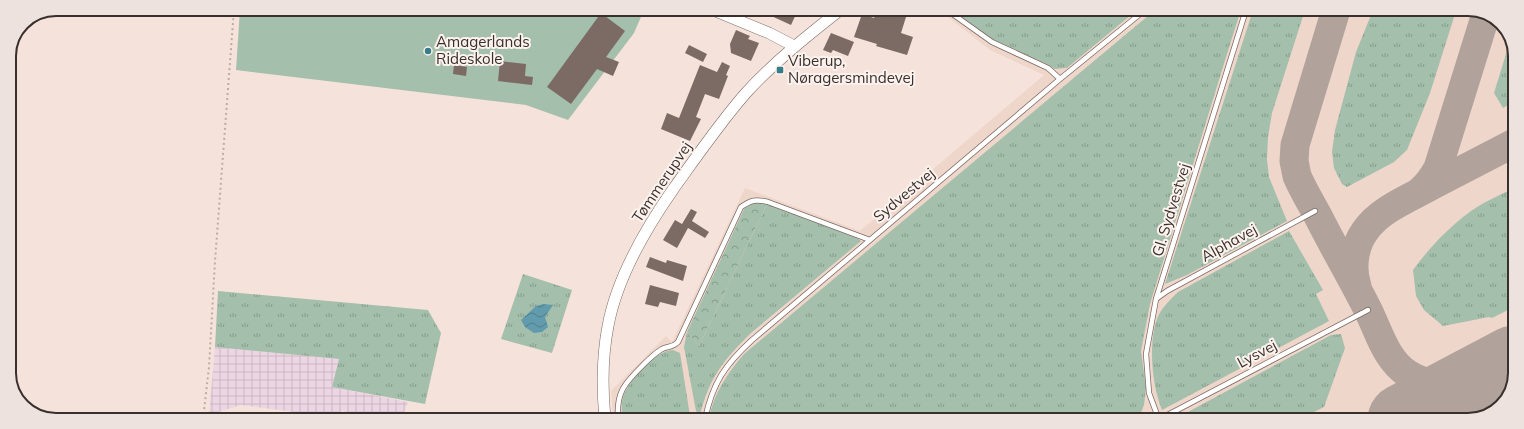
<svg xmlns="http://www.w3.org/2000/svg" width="1524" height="429" font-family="Mulish,sans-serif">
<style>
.built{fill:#efd6ca}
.industrial{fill:url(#industrial-grid)}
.grass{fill:url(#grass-tufts)}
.forest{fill:url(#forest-crowns)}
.garden{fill:#a4bfab}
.water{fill:url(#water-waves)}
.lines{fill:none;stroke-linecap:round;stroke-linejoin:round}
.taxiway{stroke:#b1a29c;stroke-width:29}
.runway{stroke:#b1a29c;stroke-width:73}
.building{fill:#7b6b64}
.service-casing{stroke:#7b6b63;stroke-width:6}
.tertiary-casing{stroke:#7b6b63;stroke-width:12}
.path{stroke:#bbaca6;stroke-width:2;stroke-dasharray:2 3;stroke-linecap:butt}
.service{stroke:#fff;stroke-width:4.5}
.tertiary{stroke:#fff;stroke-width:11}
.poi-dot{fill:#377c89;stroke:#fdf2ed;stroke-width:1.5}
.labels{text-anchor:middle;stroke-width:4;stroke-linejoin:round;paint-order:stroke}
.poi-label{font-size:15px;fill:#37302d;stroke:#fdf2ed;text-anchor:start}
.street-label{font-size:15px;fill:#37302d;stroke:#fdf2ed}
.rim{fill:none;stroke:#37302d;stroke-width:2}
</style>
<defs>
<pattern id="industrial-grid" width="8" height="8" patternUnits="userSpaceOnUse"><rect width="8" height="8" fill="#ecd6e4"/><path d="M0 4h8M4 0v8" fill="none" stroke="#cbb8c4"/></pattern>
<pattern id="grass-tufts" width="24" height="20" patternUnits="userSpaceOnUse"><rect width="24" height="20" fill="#a4bfab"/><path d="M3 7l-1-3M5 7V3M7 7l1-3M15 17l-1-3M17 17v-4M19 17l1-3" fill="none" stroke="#869c8c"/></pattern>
<pattern id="forest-crowns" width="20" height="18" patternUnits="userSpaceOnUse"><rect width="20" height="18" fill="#a4bfab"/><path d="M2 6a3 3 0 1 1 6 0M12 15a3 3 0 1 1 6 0" fill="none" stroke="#869c8c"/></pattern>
<pattern id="water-waves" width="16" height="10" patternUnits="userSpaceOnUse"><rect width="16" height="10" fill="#619bac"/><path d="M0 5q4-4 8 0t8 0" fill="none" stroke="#517f8c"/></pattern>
</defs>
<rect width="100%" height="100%" fill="#f5e3db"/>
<path class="built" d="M939,10L1480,11L1504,25L1515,52L1513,385L1497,410L1469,420L613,419L611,391L666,336L672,342L745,188L860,231L1044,75L990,50Z"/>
<path class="industrial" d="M215,347L339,359L332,387L408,402L402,419H383L342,411L339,418L241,405L209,415Z"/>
<path class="grass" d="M951,10H1137L1067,68L1055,69L1047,64L992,39Z
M1155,10H1241L1231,41L1150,304L1141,351L1146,388L1144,405L1138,420L709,419C713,395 728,372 744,354Z
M1253,10H1305L1272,113L1268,137L1267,159L1269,177L1287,221L1187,275L1165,284Z
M1373,10L1456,11L1430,93L1407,150L1394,162L1347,187L1342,184L1334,168L1332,152L1335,130L1356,52Z
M1510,41L1515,52V101L1503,108L1494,93Z
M1514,188V307L1492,318L1489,317L1443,326L1424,310L1416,296L1413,270C1430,247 1448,228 1471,211C1484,202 1500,195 1514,188Z
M767,204L857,238L861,241L751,333C723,361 710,376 700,415L696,411L684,347L687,332L699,346Z
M1289,231L1323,290L1316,294L1329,321L1162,410C1152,386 1148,344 1157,319C1161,308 1170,300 1178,292Z
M523,274L572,290L552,353L501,339Z
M218,291L428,310L441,333L425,404L332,387L339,359L215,347Z
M1341,334L1345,348L1324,407L1298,420H1173L1331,335Z
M673,350L680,353L690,416L693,419H622C622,413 621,403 623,397C629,380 654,351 673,350Z"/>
<path class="forest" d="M759,202L767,204L699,346L687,332L745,207L752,204Z"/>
<path class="garden" d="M240,9L644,10L634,33L568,120L526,105L236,70Z"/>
<path class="water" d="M543,304L553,305L545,317L548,327L542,332L534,333L525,327L521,320L536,306Z"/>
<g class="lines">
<path class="taxiway" d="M1336,10L1295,145L1294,161L1297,176C1303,190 1311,203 1318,216C1334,248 1352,278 1368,310C1379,332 1386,360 1408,374C1430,389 1456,384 1481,379
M1420,191C1428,185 1433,177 1438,168L1486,14
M1357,286C1351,268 1354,246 1365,231C1380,209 1410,198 1433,185C1460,171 1487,157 1514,143"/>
<path class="runway" d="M1404,420L1514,362"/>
</g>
<path class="building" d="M758,10H798L791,25Z
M877,10H886L906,17L901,33L913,37L907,55L876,46L877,44L854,37L862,14L874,18Z
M601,13L625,31L606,57L619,62L613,76L597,69L571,104L547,87Z
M736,30L750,36L748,39L759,43L751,61L731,53L730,44Z
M831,33L854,42L848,56L833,50L831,53L823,50Z
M689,45L707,54L703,62L685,53Z
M500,61L526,64L525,76L533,77L532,85L498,81Z
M722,62L730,66L726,75L728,76L719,99L705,94L696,117L701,119L690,141L661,129L667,113L679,118L700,65L717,72Z
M454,65L467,67L466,76L453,74Z
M691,209L697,212L692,221L709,232L705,238L688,228L677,248L663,240L675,220L682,224Z
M650,257L666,263L667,260L687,266L683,281L646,267Z
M650,285L679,293L676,306L660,302L658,307L645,304Z"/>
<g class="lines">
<g class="service-casing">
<path id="service" d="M947,10L992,42L1048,68L1060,79
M1156,299L1167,291L1315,211
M618,419C616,392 625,383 643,365C648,360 655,353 662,349C668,346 672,348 678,342L741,207C751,200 756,199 768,202L870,240
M705,419C713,382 725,365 752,340L1060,79L1145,10
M1158,420L1368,310
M1159,420L1149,393L1146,354L1156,299L1246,10"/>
</g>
<g class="tertiary-casing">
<path id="tertiary" d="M713,10L769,33L794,46
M605,419C602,388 602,357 608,326C617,277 646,228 674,188C697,156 719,124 745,94C773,63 807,36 840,10"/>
</g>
<path class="path" d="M203,419L209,367L215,261L234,9"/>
<use href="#service" class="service"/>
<use href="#tertiary" class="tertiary"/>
</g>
<g class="poi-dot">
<circle cx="428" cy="51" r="4"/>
<rect x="776" y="66" width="8" height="8" rx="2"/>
</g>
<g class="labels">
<g class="poi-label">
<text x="436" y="47">Amagerlands<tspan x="436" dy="17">Rideskole</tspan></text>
<text x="788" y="66">Viberup,<tspan x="788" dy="17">Nøragersmindevej</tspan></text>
</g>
<g class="street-label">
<text transform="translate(662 182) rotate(-56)" y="5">Tømmerupvej</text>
<text transform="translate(904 195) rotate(-40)" y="5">Sydvestvej</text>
<text transform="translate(1171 210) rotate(-73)" y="5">Gl. Sydvestvej</text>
<text transform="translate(1229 243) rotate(-29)" y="5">Alphavej</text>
<text transform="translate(1257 354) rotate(-28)" y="5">Lysvej</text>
</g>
</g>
<path d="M0 0H1524V429H0ZM56 16H1468A40 40 0 0 1 1508 56V373A40 40 0 0 1 1468 413H56A40 40 0 0 1 16 373V56A40 40 0 0 1 56 16Z" fill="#ede2de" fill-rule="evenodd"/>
<path class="rim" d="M56 16H1468A40 40 0 0 1 1508 56V373A40 40 0 0 1 1468 413H56A40 40 0 0 1 16 373V56A40 40 0 0 1 56 16Z"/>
</svg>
